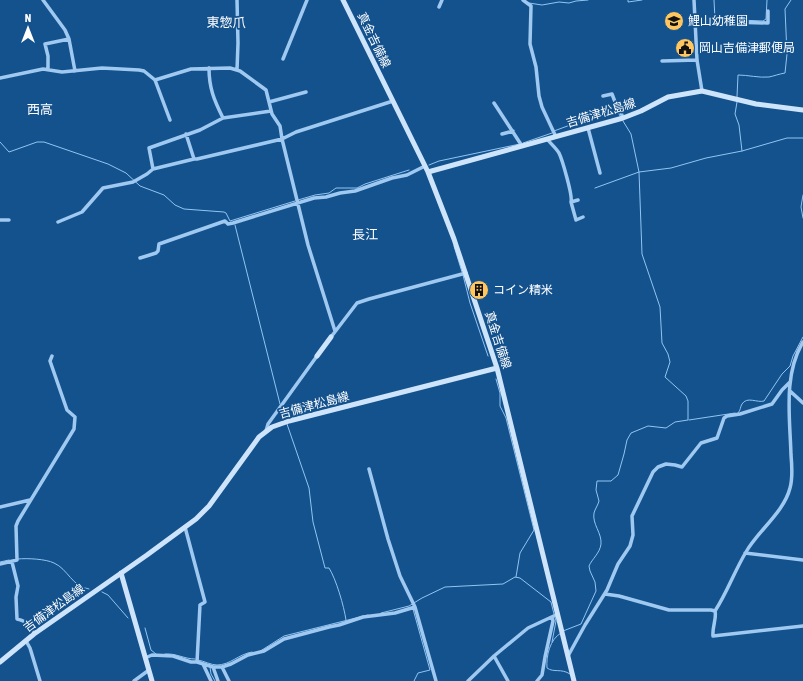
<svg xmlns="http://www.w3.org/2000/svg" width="803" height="681" font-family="'Asap Condensed','Noto Sans JP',sans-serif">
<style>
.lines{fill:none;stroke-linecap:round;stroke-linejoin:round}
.stream{stroke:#91c5f3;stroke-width:1}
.minor{stroke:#9fc9f0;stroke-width:3.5}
.secondary{stroke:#cde4fb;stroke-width:5}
.labels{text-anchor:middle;stroke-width:3.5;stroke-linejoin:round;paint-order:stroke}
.poi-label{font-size:12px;fill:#fff;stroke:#14528e;text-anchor:start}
.street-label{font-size:12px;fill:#fff;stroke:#14528e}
.neighbourhood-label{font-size:13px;fill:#fff;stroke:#14528e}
</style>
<rect width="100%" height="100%" fill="#14528e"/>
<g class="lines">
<path class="stream" d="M628,0V2L642,0
M714,0L715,19L763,21L766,19L767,0
M529,3L542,5L559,2L569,3L576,1L588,0
M737,97L738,75C748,75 759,78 769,77C774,76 779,74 785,73L787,54L785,9L791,0
M737,102L735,114L739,125L742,151
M554,131L589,118L614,111L618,112L620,116
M0,142L9,152L37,142H44L108,164L126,173L140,186L164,195L175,205L184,209L224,212L226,213L230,221L295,201
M523,143L552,133
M429,165L439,161L520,144
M595,188L639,172L671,168L706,158L742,151L787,138H803
M803,195L801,207L803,218
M298,200L315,195L329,193L336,188H357L365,184L409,170
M235,225L280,404
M454,246L462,272
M463,275L470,303L488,356
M496,379L500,393V406L506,418L534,530L520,553L516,577
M281,407L286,418
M738,413C741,410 740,407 742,404C747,396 757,403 764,401L782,374L790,366L793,356L803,337
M689,420L735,413
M287,424L309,488L313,522L325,568H329C336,579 344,606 346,620
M18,559C27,558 46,559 54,563C68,569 72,587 89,589
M0,562L9,560
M102,592L108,595L128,618
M413,609L430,670L418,673L414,681
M381,613L409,606L422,598L445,587L503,584L515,577L520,578L551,602L554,614
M145,628L151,650L156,654
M563,631L581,624L596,591L595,582L590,571L589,566C592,559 600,553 601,544C602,533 592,524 594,513C595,509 598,505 599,501L596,490L597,481H611L618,475L624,454L627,440L631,433L648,426L666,428L675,422L688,420V401L686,396L665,377L670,362L668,354L662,343L660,307L642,254L639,172L631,134L623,121
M561,633C550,639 546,656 547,668C554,673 561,668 570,674
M552,642L556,621L555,617
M262,650L284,636L368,615
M165,654C176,653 184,659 195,659
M198,660C204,661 211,665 217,665C230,665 239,654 252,652
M210,667L211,674L215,681"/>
<path class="minor" d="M43,0L65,30L69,39L45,44L48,56V69
M523,0L531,6L530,44L536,67L539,96L542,107L556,137
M694,0L697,60L702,91
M439,7L442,0
M696,21L768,23V11
M69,39L75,71
M283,59L307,0
M662,61L697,60
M209,68C209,88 214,100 223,118
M237,70L238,43L237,0
M0,78L43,69L62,72L102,68L139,70L144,71L155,80L191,69L230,68L240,71L266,90L272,114L280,126L282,139L308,245L335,331
M155,80L170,120
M603,96L612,94L617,107H619L623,118
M269,102L306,92
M494,103L522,146
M588,128L600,173
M186,134L194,159H197L282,139L296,132L393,101
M502,134L513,131
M547,139C551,144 556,148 559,153C562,159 573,196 571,202L576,220L583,217
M153,169L194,159
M571,202L578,200
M0,220H9
M58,222L82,212L103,188L133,182L147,174L153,169L149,148L200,130L223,118L271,111
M140,258L156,253L158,251L159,244L225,221L228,224L233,223L314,198L326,197L340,193L355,191L392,178L407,175L425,166
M331,337L357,303L369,299L466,273
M803,342C783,375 790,418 791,455C792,466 793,478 790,488C784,512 758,531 746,552C734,572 727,593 715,611C717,618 712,627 713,636L803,626
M790,391L803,403
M266,431L268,424L317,356
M369,469L388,539L400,576L415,607L436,681
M0,507L30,500
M185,527L205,602L200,605L197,662
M745,553L803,560
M12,562L18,586L16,597L17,619C27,621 30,626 34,634
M0,564L17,560L16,526L18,521L74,429L75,417L67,410L50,361L52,356
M605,594L619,596L669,610H711L715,611
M26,641L30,648L40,681
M494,656L508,681
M568,656L585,625L607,590L618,564L630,546L633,535L632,516L653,472L658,467L666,464L675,465L682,467L701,443L717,438L724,418L727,416L740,414L772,404L782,390L790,382
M145,658L152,655L173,656L191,662H197L213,667H222L231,664L248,655L264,651L284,639L329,627L339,625L363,617L395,613L415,607
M203,664L211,681
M213,667L218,681
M222,667L229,681
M134,681L149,670
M468,681L494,656L528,628L558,614
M537,681L542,675L545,657L553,621L552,617"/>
<path class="secondary" d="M343,0L428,172L454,239L497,368L574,681
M428,172L623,118L641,111L668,97L702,91L756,104L803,110
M317,356L331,337
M121,573L152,681
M0,662L34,634L147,555L196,519L209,506L259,437L272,427L289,421L497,368"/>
</g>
<defs>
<g id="school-disc" transform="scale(1)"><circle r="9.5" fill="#ffc55e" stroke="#14528e"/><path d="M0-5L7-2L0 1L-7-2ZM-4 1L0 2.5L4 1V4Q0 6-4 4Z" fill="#111"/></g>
<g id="civic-disc" transform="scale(1)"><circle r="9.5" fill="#ffc55e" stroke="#14528e"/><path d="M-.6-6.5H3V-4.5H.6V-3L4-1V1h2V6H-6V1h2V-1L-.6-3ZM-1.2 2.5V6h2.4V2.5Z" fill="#111"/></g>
<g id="building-disc" transform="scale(1)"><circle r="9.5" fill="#ffc55e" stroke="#14528e"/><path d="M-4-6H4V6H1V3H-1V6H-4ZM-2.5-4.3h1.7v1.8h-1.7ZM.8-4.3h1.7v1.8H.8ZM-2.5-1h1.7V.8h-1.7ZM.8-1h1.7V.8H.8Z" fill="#111"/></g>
</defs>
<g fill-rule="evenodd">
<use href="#school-disc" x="674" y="21"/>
<use href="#civic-disc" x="685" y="48"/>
<use href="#building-disc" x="479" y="290"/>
</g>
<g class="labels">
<g class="poi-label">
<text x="688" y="25">鯉山幼稚園</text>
<text x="699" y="52">岡山吉備津郵便局</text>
<text x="493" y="294">コイン精米</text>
</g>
<g class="street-label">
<text transform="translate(374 40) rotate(64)" y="4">真金吉備線</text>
<text transform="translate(601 113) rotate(-17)" y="4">吉備津松島線</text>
<text transform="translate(498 340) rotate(72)" y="4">真金吉備線</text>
<text transform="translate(314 405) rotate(-15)" y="4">吉備津松島線</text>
<text transform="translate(54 608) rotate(-36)" y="4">吉備津松島線</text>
</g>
<g class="neighbourhood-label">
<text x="226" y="27">東惣爪</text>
<text x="40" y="114">西高</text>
<text x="365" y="239">長江</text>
</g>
</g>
<g transform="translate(28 28)" stroke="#14528e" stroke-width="3" paint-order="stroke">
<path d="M0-3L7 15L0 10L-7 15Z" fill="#ffffff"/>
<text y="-6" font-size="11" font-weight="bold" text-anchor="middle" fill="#ffffff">N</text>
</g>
</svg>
